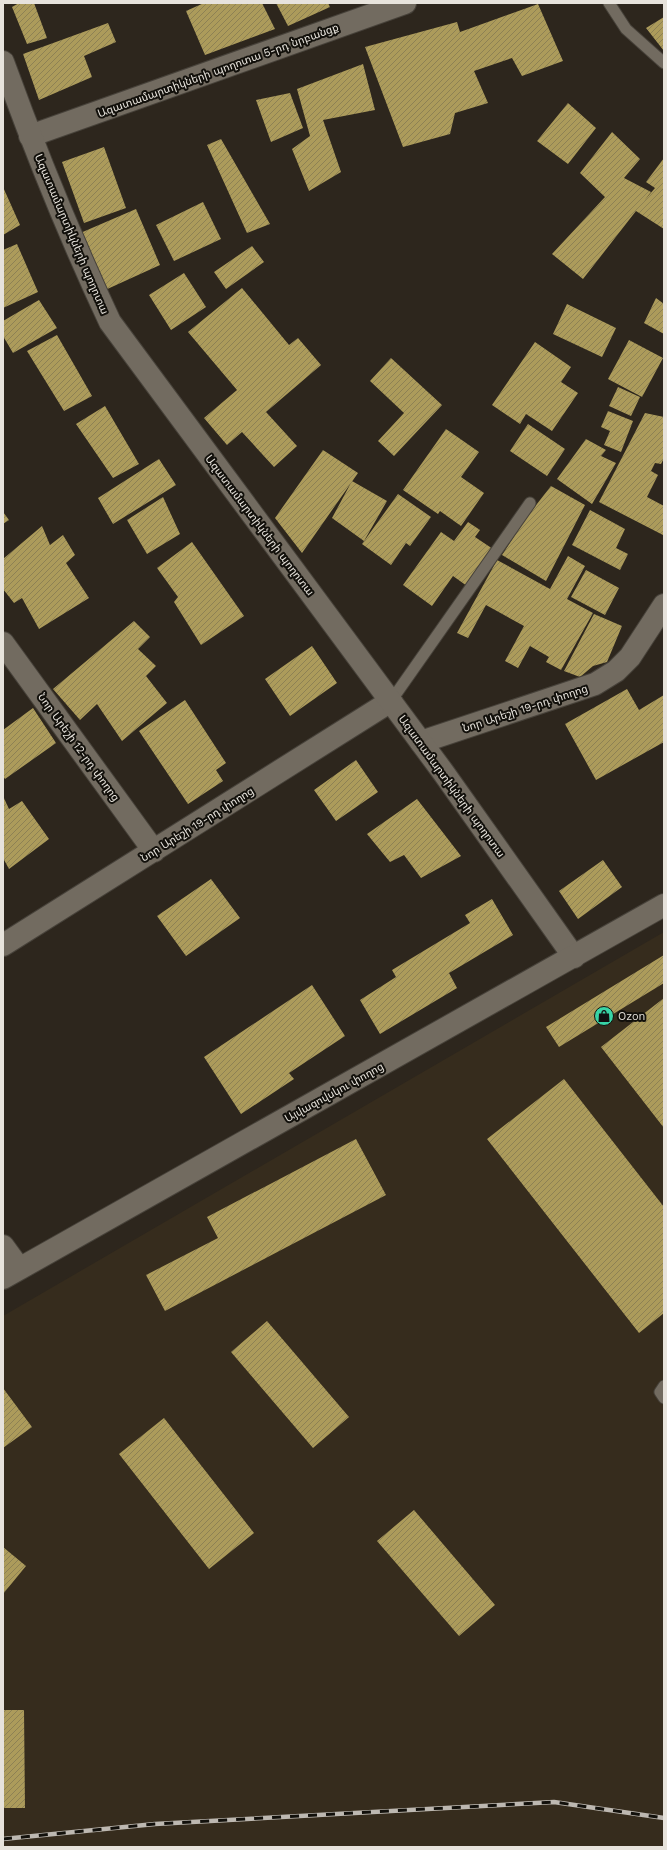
<svg xmlns="http://www.w3.org/2000/svg" width="667" height="1850" font-family="'Work Sans','Noto Sans Armenian',sans-serif">
<style>
.built{fill:#362c1d}
.building{fill:url(#building-hatch)}
.lines{fill:none;stroke-linecap:round;stroke-linejoin:round}
.service-casing{stroke:#47423a;stroke-width:13}
.minor-casing{stroke:#47423a;stroke-width:24}
.tertiary-casing{stroke:#47423a;stroke-width:24}
.secondary-casing{stroke:#47423a;stroke-width:24}
.service{stroke:#726b60;stroke-width:11}
.minor{stroke:#726b60;stroke-width:22}
.tertiary{stroke:#726b60;stroke-width:22}
.secondary{stroke:#726b60;stroke-width:22}
.rail-casing{stroke:#bdb8b1;stroke-width:4.5}
.rail{stroke:#12100b;stroke-width:3;stroke-dasharray:9;stroke-linecap:butt}
.labels{text-anchor:middle;stroke-width:4;stroke-linejoin:round;paint-order:stroke}
.street-label{font-size:11px;fill:#e7e3dc;stroke:#12100b}
.poi-label{font-size:11px;fill:#e7e3dc;stroke:#12100b;text-anchor:start}
</style>
<defs>
<pattern id="building-hatch" width="6" height="6" patternUnits="userSpaceOnUse"><rect width="6" height="6" fill="#ac9b5b"/><path d="M-1 1l2-2M0 6l6-6M5 7l2-2" fill="none" stroke="#8d8154"/></pattern>
</defs>
<rect width="100%" height="100%" fill="#2d261d"/>
<path class="built" d="M664,932V1847H3V1316Z"/>
<path class="building" d="M19,3H34L47,38L27,44L12,7Z
M204,3H262L275,29L205,55L186,11Z
M276,3H328L330,7L288,26Z
M538,4L563,61L522,76L512,58L474,71L488,103L455,113L450,134L403,147L365,47L457,22L460,32Z
M664,17V51L646,28Z
M108,23L116,42L84,56L92,77L39,100L23,54Z
M363,64L375,110L323,120L341,172L309,191L292,149L310,136L297,89Z
M290,93L303,128L271,142L256,100Z
M568,103L596,128L568,164L537,141Z
M612,132L640,159L624,178L651,192L644,201L655,188L646,182L664,158V229L636,211L583,279L552,254L605,197L580,173Z
M221,139L270,224L247,233L207,145Z
M104,147L126,208L84,223L62,162Z
M3,187L20,225L3,235Z
M203,202L221,239L174,261L156,225Z
M136,209L160,265L103,291L78,234Z
M17,244L38,292L3,308V250Z
M252,246L264,262L226,289L214,272Z
M184,273L206,307L171,330L149,295Z
M242,288L289,345L298,338L321,365L266,412L297,446L274,467L242,432L227,445L204,418L237,390L188,332Z
M656,298L664,304V334L644,323Z
M39,300L57,328L13,353L3,336V321Z
M567,304L616,328L602,357L553,334Z
M57,335L92,396L64,411L27,351Z
M629,340L663,358L642,397L608,379Z
M535,342L571,367L561,382L578,393L552,431L526,414L520,424L492,405Z
M391,358L442,405L394,456L378,441L404,413L370,381Z
M618,387L640,397L631,416L609,406Z
M105,406L139,464L113,478L76,424Z
M608,411L633,421L621,452L604,445L610,431L601,427Z
M645,413L664,417V458L661,464L655,463L651,471L658,475L647,497L664,506L663,535L599,502Z
M528,424L565,449L547,476L510,451Z
M446,429L479,452L461,477L484,493L461,526L440,511L438,514L403,490Z
M586,439L606,450L601,456L616,463L592,504L557,479Z
M323,450L358,473L302,553L275,518Z
M159,459L176,485L113,524L98,498Z
M352,481L387,501L364,541L332,518Z
M551,486L585,505L546,581L502,555L526,518Z
M398,494L431,517L410,546L406,543L391,565L362,544Z
M163,497L180,534L147,554L127,520Z
M590,510L625,529L616,548L628,554L620,570L572,545Z
M3,512L9,520L3,524Z
M468,522L480,530L475,537L493,549L467,586L453,576L432,606L403,585L441,532L454,541Z
M42,526L50,545L63,535L75,555L66,563L89,598L39,629L22,598L14,603L3,589V559Z
M192,542L244,616L201,645L174,602L178,597L157,568Z
M568,556L585,566L567,599L593,613L561,670L546,662L549,657L530,646L518,668L505,661L524,626L486,605L468,638L457,633L497,560L550,589Z
M586,570L619,588L605,615L571,597Z
M594,614L622,626L607,662L593,666L580,677L564,671Z
M134,621L150,637L138,649L156,666L146,676L167,703L122,741L97,704L80,720L53,689Z
M312,646L337,683L290,716L265,679Z
M627,689L639,710L664,695V742L596,780L565,724Z
M185,700L226,763L216,770L223,781L188,804L139,731Z
M33,708L56,743L5,779L3,776V730Z
M356,760L378,792L336,821L314,790Z
M3,796L9,809L22,801L49,839L9,869L3,858Z
M417,799L461,856L421,878L404,855L390,862L367,834Z
M603,860L622,887L578,919L559,891Z
M211,879L240,918L186,956L157,916Z
M492,899L513,935L449,973L457,988L380,1034L360,1000L396,977L392,970L470,923L465,915Z
M664,955V983L559,1047L546,1027Z
M312,985L345,1036L289,1073L294,1079L241,1114L204,1057Z
M664,998V1128L601,1047Z
M564,1079L664,1207V1313L639,1333L487,1139Z
M356,1139L386,1195L165,1311L146,1275L218,1238L207,1217Z
M267,1321L349,1417L313,1448L231,1352Z
M3,1388L32,1427L3,1448Z
M164,1418L254,1533L209,1569L119,1454Z
M414,1510L495,1605L459,1636L377,1541Z
M3,1547L26,1566L3,1594Z
M3,1710H24L25,1808H3Z"/>
<g class="lines">
<g class="service-casing">
<path id="service" d="M609,3L626,29L664,63
M391,701L530,503
M664,1386L660,1392L664,1398"/>
</g>
<g class="minor-casing">
<path id="minor" d="M30,136L405,3
M3,643L154,851
M421,742L595,684L616,671L630,657L664,605
M3,945L391,701"/>
</g>
<g class="tertiary-casing">
<path id="tertiary" d="M3,62C35,150 70,237 110,322L443,772L574,957"/>
</g>
<g class="secondary-casing">
<path id="secondary" d="M3,1246L19,1268
M3,1278L664,905"/>
</g>
<use href="#service" class="service"/>
<use href="#minor" class="minor"/>
<use href="#tertiary" class="tertiary"/>
<use href="#secondary" class="secondary"/>
<g class="rail-casing">
<path id="rail" d="M3,1839L155,1824L554,1802L664,1818"/>
</g>
<use href="#rail" class="rail"/>
</g>
<defs>
<g id="shop-disc" transform="scale(1)"><circle r="9.5" fill="#38d4a6" stroke="#12100b"/><path d="M-5-2.5h2.3a2.7 3.5 0 0 1 5.4 0H5L5.5 6h-11ZM-1.5-2.5h3a1.5 2.3 0 0 0-3 0Z" fill="#111"/></g>
</defs>
<g fill-rule="evenodd">
<use href="#shop-disc" x="604" y="1016"/>
</g>
<g class="labels">
<g class="street-label">
<text transform="translate(218 70) rotate(-20)" y="4">Ազատամարտիկների պողոտա 5-րդ նրբանցք</text>
<text transform="translate(72 234) rotate(67)" y="4">Ազատամարտիկների պողոտա</text>
<text transform="translate(260 525) rotate(53)" y="4">Ազատամարտիկների պողոտա</text>
<text transform="translate(525 708) rotate(-18)" y="4">Նոր Արեշի 19-րդ փողոց</text>
<text transform="translate(79 747) rotate(54)" y="4">Նոր Արեշի 12-րդ փողոց</text>
<text transform="translate(452 786) rotate(54)" y="4">Ազատամարտիկների պողոտա</text>
<text transform="translate(197 824) rotate(-32)" y="4">Նոր Արեշի 19-րդ փողոց</text>
<text transform="translate(334 1092) rotate(-29)" y="4">Այվազովսկու փողոց</text>
</g>
<g class="poi-label">
<text x="618" y="1020">Ozon</text>
</g>
</g>
<rect width="667" height="1850" fill="none" stroke="#e7e3dc" stroke-width="8"/>
</svg>
